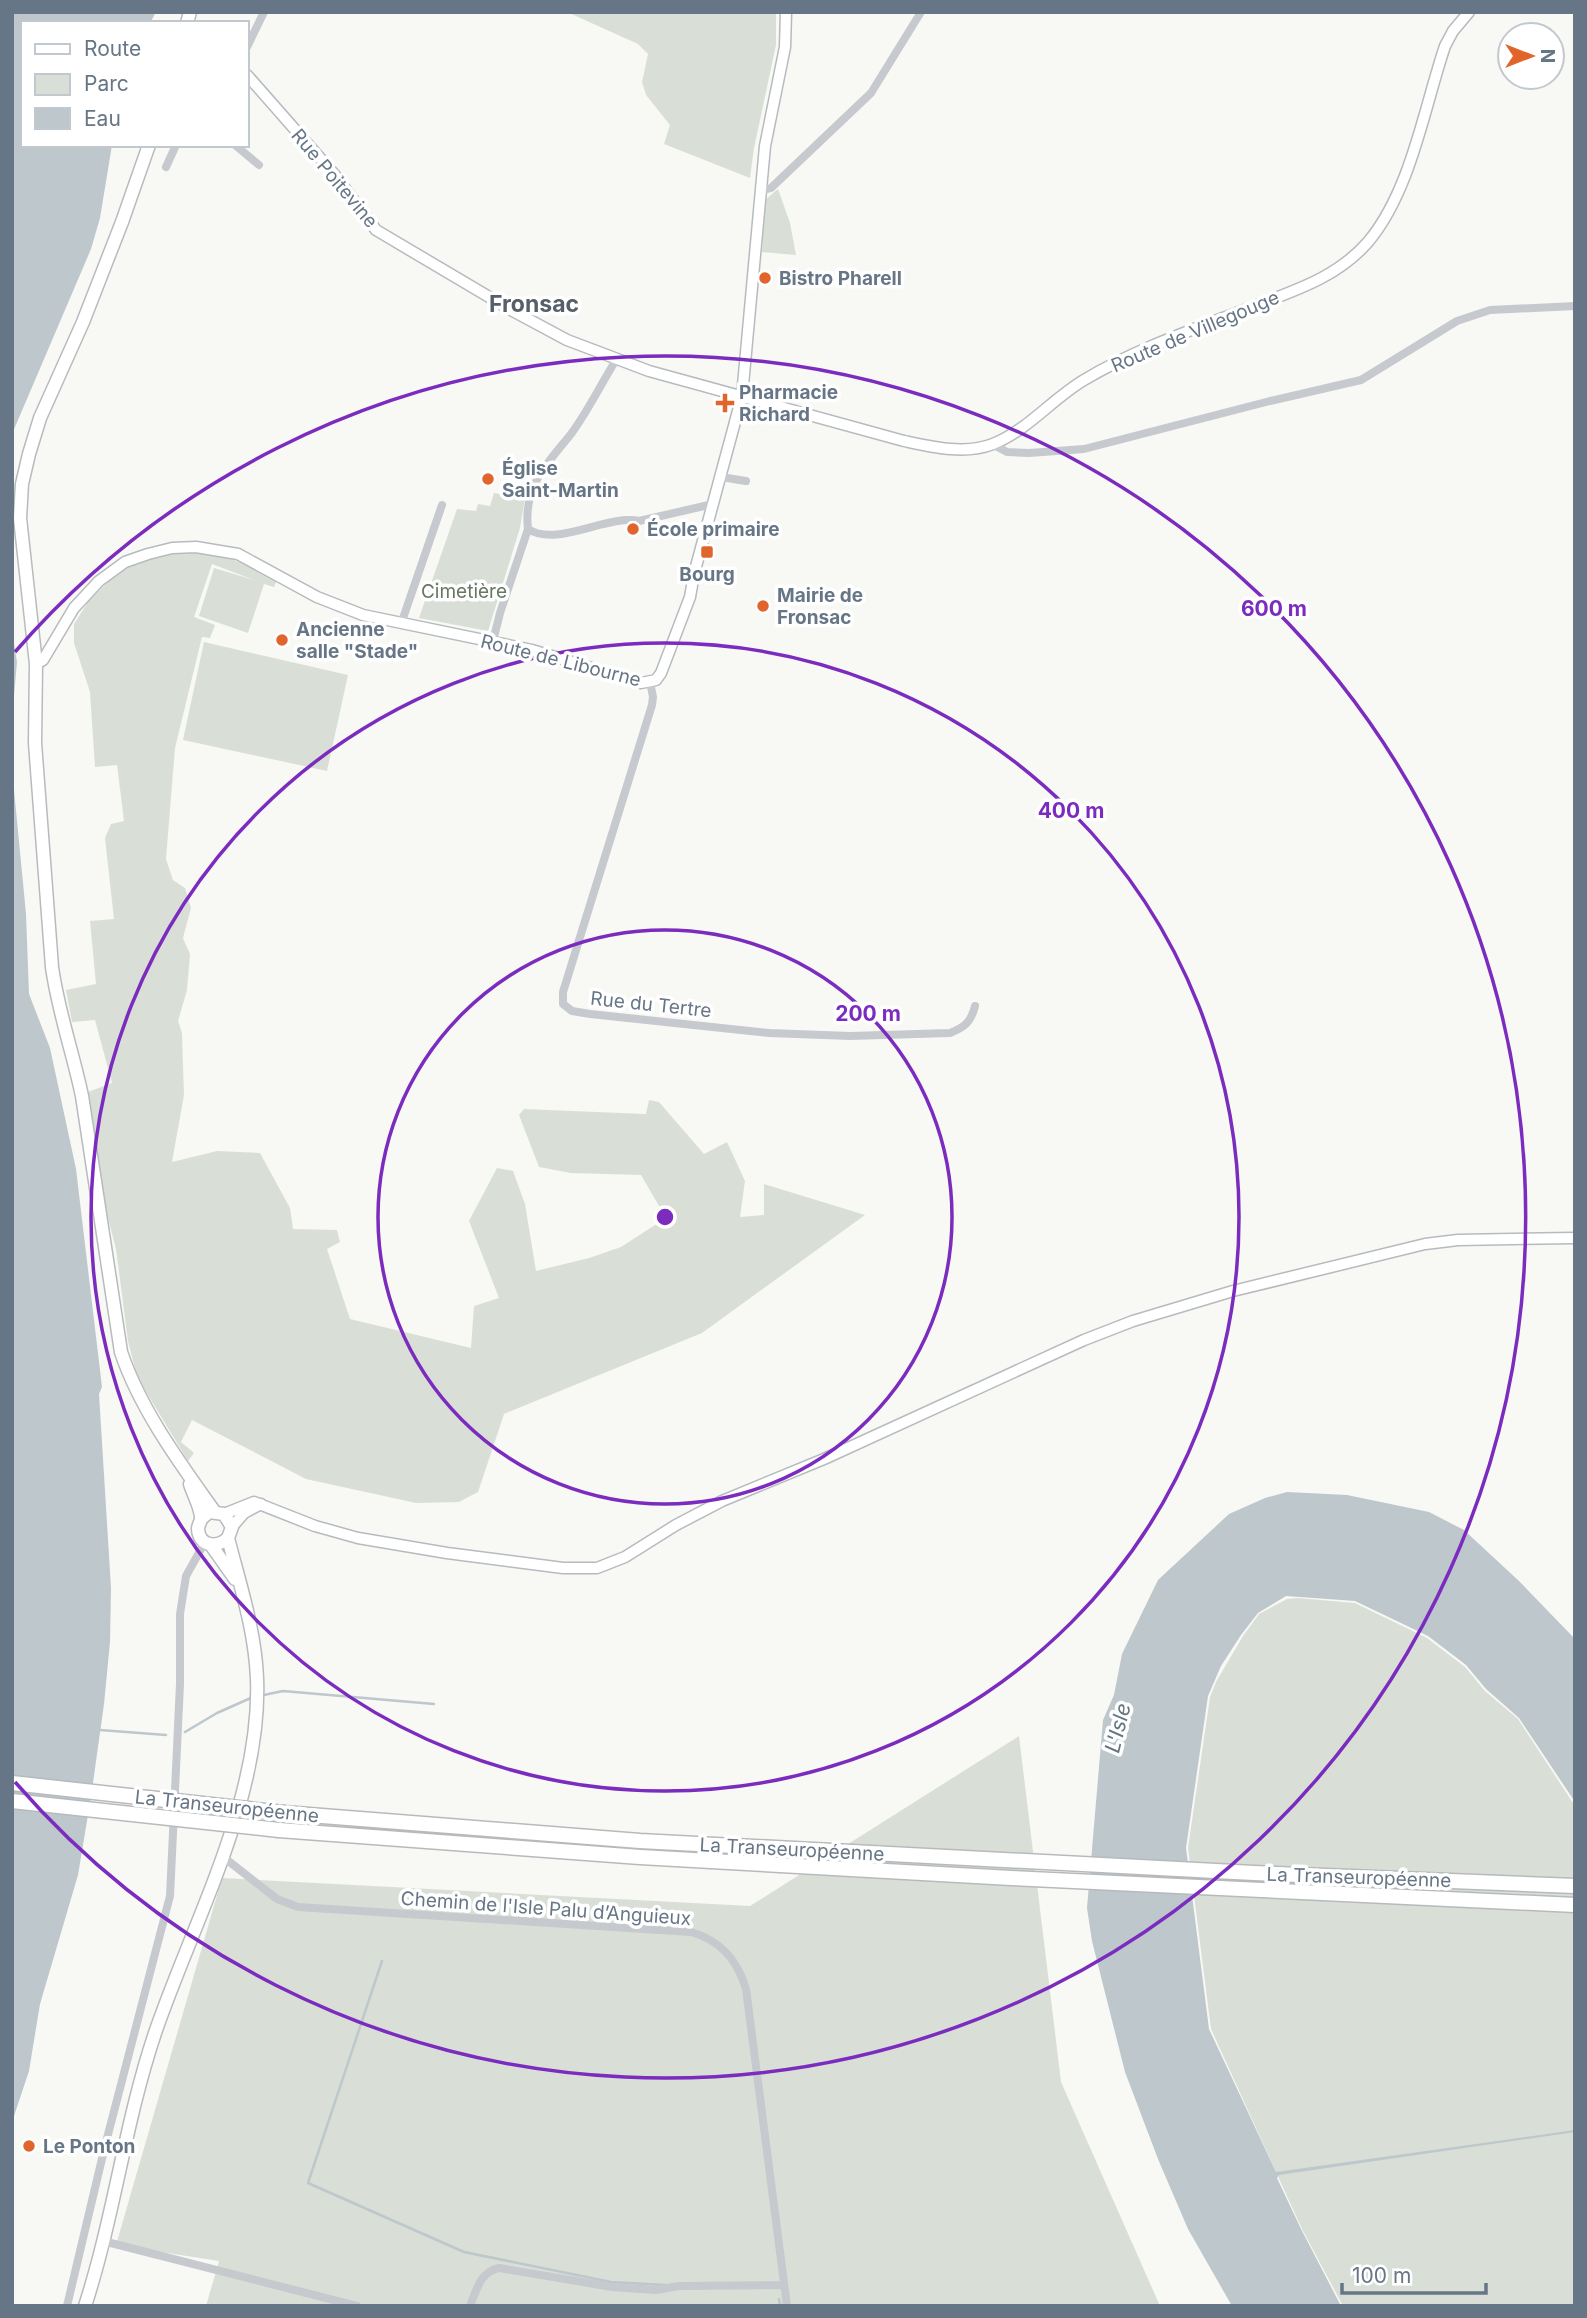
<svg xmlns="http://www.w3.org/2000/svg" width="1587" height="2318" font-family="Inter,sans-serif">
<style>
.green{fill:#d9dfd6}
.water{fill:#bdc7cc}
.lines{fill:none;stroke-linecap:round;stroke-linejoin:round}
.stream{stroke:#bdc7cc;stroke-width:2.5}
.secondary-casing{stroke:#b6bbc0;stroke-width:13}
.primary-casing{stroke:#b7bbbf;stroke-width:15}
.highway-casing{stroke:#b7babd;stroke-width:17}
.street{stroke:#c6c9cd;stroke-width:8}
.secondary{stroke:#fff;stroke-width:10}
.primary{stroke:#fff;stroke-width:12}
.highway{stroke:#fff;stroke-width:14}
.highway-bridge-casing{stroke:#b7babd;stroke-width:17;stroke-linecap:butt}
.highway-bridge{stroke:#fff;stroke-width:14}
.ring{fill:none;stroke:#7b2cbf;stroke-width:3.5}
.poi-dot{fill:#e1642c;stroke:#fff;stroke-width:2.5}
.labels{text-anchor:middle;stroke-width:7;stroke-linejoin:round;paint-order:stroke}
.street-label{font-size:19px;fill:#677686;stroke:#fff}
.poi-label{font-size:19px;font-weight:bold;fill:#677686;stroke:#fff;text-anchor:start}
.park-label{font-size:19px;fill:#657862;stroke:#fff}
.water-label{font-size:21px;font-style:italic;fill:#637781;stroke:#fff}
.quarter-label{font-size:23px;font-weight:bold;fill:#55606b;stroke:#fff}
.centre{fill:#7b2cbf;stroke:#fff;stroke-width:3.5}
.ring-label{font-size:21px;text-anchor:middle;font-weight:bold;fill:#7b2cbf;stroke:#fff;stroke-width:7;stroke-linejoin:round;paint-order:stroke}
</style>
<rect width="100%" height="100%" fill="#f8f8f5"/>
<path class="green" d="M567,12H776V45L754,148L750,178L664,144L670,125L646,95L642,82L648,54L638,44Z
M778,189L790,223L796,255L762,252L765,200Z
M494,493L525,498L520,528L488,631L419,618L457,509L476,511L478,504L490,506Z
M191,551C224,554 248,564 277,580L274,587L264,584L248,633L199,616L214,568L254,580L212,564L194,617L215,625L210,638L202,637L175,748L166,859L173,880L185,888L191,908L183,938L190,954L187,990L178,1021L182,1033L184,1095L172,1162L217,1151L260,1153L290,1208L293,1229L337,1230L340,1242L327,1249L350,1319L471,1348L474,1306L499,1298L469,1221L497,1168L513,1171L525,1204L536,1271L589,1258L621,1247L666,1218L641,1175L571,1173L539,1167L519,1115L524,1109L646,1114L649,1100L659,1102L704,1154L727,1142L745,1181L740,1217L764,1215V1184L865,1215L702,1333L504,1414L478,1492L459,1502L416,1503L306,1479L192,1420L181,1442L194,1453L188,1461L137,1377L128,1341L116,1249L103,1198L88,1092L112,1083L95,1020L72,1022L66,990L96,984L90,921L114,919L105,838L111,824L124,821L117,765L95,767L90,692L74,643V624L88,602L111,579L132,565L164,553Z
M204,642L348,675L327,771L183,740Z
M1298,1598L1355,1603L1427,1638L1465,1667L1485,1691L1518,1719L1575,1806V2306H1343L1302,2229L1211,2029L1188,1848L1210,1697L1216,1682L1243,1636L1259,1614L1287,1599Z
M1019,1736L1061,2082L1160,2306H206L219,2261L116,2245L222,1878L750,1906Z"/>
<path class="water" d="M12,12H156L150,23H23V145H112L100,218L91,249L12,434Z
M12,632L17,662L12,718Z
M12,769L26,914L29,994L50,1048L76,1169L102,1387L99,1394L111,1588L110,1642L104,1704L91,1797L78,1875L40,2004L29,2071L12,2122Z
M1287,1492L1347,1495L1429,1512L1464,1530L1520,1582L1575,1639V1802L1519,1718L1486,1689L1466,1665L1428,1636L1355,1601L1286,1596L1258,1613L1241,1635L1221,1666L1208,1696L1186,1848L1209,2029L1276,2172L1575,2130V2132L1279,2175L1277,2178L1301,2229L1341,2306H1232L1188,2229L1158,2159L1125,2072L1092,1941L1087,1908L1103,1720L1114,1695L1122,1654L1158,1580L1229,1514L1265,1498Z"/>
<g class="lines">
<path class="stream" d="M259,1696L283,1691L434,1704
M100,1730L166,1735
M185,1732L217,1713L253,1697
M382,1961L308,2183L464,2252L611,2282L665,2285
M779,2299L780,2306"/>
<g class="secondary-casing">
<path id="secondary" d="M247,75L334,174L376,230L511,310L567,340L649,371L904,441C932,447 965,455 993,444C1028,430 1052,399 1084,380C1134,350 1189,331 1244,310C1289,292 1335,280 1368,242C1411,191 1424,108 1445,46L1453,31L1469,12
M36,664L43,660L74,608L99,581L125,562L148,554L172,548L196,547L238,554L317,597L363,615L532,650L641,683L656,680L661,673L690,597L694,574L742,396L765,146L785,47L786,12
M224,1514L254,1502L315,1526L358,1538L447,1553L563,1568H597L625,1557L676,1525L722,1501L824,1459L1084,1340L1133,1321L1233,1291L1425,1244L1458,1240L1575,1238
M232,1527L244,1513L261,1504"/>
</g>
<g class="primary-casing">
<path id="primary" d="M187,23L190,12
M149,145L122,222L83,322L40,418L29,454L22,484L20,518L36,664L35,743L52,967C58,1011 73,1053 82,1096L121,1352C140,1409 180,1463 214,1511
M190,1484C193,1494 201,1508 201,1518C201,1522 198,1525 198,1529C199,1547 218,1548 228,1538L232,1527L224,1514L209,1512L201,1519
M211,1545L235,1579
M85,2306C114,2217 125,2122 155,2033C193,1922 262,1798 257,1678C255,1630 240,1585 228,1538"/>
</g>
<g class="highway-casing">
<path id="highway" d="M284,1813L640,1841L1254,1873L1575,1886
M279,1830L640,1857L1011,1878L1575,1905"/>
</g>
<path class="street" d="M247,47L264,12
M235,145L259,165
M166,167L176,145
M760,191L771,188L871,93L921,12
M616,360C601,384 588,411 571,434C547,464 523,486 528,529C557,548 607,514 639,521L713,504
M992,444L1007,452L1029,453L1084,449L1270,401L1361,380L1457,321L1490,310L1575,306
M721,477L746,481
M401,624L442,505
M493,641L500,613L528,529
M650,682L653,697L652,705L563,992V1004L572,1011L590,1014L769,1033L850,1036L950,1033C965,1027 971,1022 975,1006
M222,1856L277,1899L298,1907L691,1932C720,1940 738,1961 746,1989L787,2306
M103,2241L357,2306
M67,2306L105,2146L170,1896L180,1684V1614L186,1576L205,1542
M470,2306C477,2289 480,2272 499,2268L612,2287L656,2290L679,2286L784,2285"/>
<use href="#secondary" class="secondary"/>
<use href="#primary" class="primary"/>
<use href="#highway" class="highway"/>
<g class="highway-bridge-casing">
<path id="highway-bridge" d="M12,1783L284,1813
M12,1801L279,1830"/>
</g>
<use href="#highway-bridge" class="highway-bridge"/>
</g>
<g class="ring">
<circle cx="665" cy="1217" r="287"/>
<circle cx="665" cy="1217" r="574"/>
<path d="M15 652A861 861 0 1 1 15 1782"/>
</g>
<g class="poi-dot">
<circle cx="765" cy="278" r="7"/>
<path d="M721.5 392.5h7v7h7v7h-7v7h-7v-7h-7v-7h7z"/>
<circle cx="488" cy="479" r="7"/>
<circle cx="633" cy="529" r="7"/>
<rect x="700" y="545" width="14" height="14" rx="3.5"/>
<circle cx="763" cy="606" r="7"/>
<circle cx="282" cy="640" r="7"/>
<circle cx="29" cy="2146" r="7"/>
</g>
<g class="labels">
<g class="street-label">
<text transform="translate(335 178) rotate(50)" y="7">Rue Poitevine</text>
<text transform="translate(1195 331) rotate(-23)" y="7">Route de Villegouge</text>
<text transform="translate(561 660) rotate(14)" y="7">Route de Libourne</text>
<text transform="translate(651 1004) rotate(6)" y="7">Rue du Tertre</text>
<text transform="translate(227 1806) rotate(6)" y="7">La Transeuropéenne</text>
<text transform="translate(792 1849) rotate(3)" y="7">La Transeuropéenne</text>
<text transform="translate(1359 1877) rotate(2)" y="7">La Transeuropéenne</text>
<text transform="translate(546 1908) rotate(4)" y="7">Chemin de l'Isle Palu d’Anguieux</text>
</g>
<g class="poi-label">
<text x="779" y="285">Bistro Pharell</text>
<text x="739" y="399">Pharmacie<tspan x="739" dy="22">Richard</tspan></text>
<text x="502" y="475">Église<tspan x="502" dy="22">Saint-Martin</tspan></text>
<text x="647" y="536">École primaire</text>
<text x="707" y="581" text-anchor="middle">Bourg</text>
<text x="777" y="602">Mairie de<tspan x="777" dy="22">Fronsac</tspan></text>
<text x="296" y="636">Ancienne<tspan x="296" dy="22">salle "Stade"</tspan></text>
<text x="43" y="2153">Le Ponton</text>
</g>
<g class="park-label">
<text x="464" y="598">Cimetière</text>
</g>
<g class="water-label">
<text transform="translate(1118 1728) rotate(-76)" y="7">L'Isle</text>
</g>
<g class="quarter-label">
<text x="534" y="312">Fronsac</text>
</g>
</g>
<circle cx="665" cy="1217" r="10" class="centre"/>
<g class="ring-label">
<text x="1274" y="616">600 m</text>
<text x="1071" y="818">400 m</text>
<text x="868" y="1021">200 m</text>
</g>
<rect width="1587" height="2318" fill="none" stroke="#677686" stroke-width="28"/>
<rect x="21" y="21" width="228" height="126" fill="#ffffff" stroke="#c2c8cf" stroke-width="2"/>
<rect x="35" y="44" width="35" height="10" fill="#ffffff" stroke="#c2c8cf" stroke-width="2"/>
<text x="84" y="56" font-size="21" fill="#677686">Route</text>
<rect x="35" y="74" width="35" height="21" fill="#d9dfd6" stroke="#c2c8cf" stroke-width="2"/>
<text x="84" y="91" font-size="21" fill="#677686">Parc</text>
<rect x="35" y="108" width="35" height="21" fill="#bdc7cc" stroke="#c2c8cf" stroke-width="2"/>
<text x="84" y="126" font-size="21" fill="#677686">Eau</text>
<g transform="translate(1531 56) rotate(90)"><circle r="33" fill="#ffffff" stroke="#c2c8cf" stroke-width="2"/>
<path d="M0-5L12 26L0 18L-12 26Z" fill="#e1642c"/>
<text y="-10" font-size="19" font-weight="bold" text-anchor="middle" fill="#677686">N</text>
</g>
<path d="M1342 2283v10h144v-10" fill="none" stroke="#677686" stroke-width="3.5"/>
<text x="1352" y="2283" font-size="21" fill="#677686" stroke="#ffffff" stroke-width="5" paint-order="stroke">100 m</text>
</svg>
